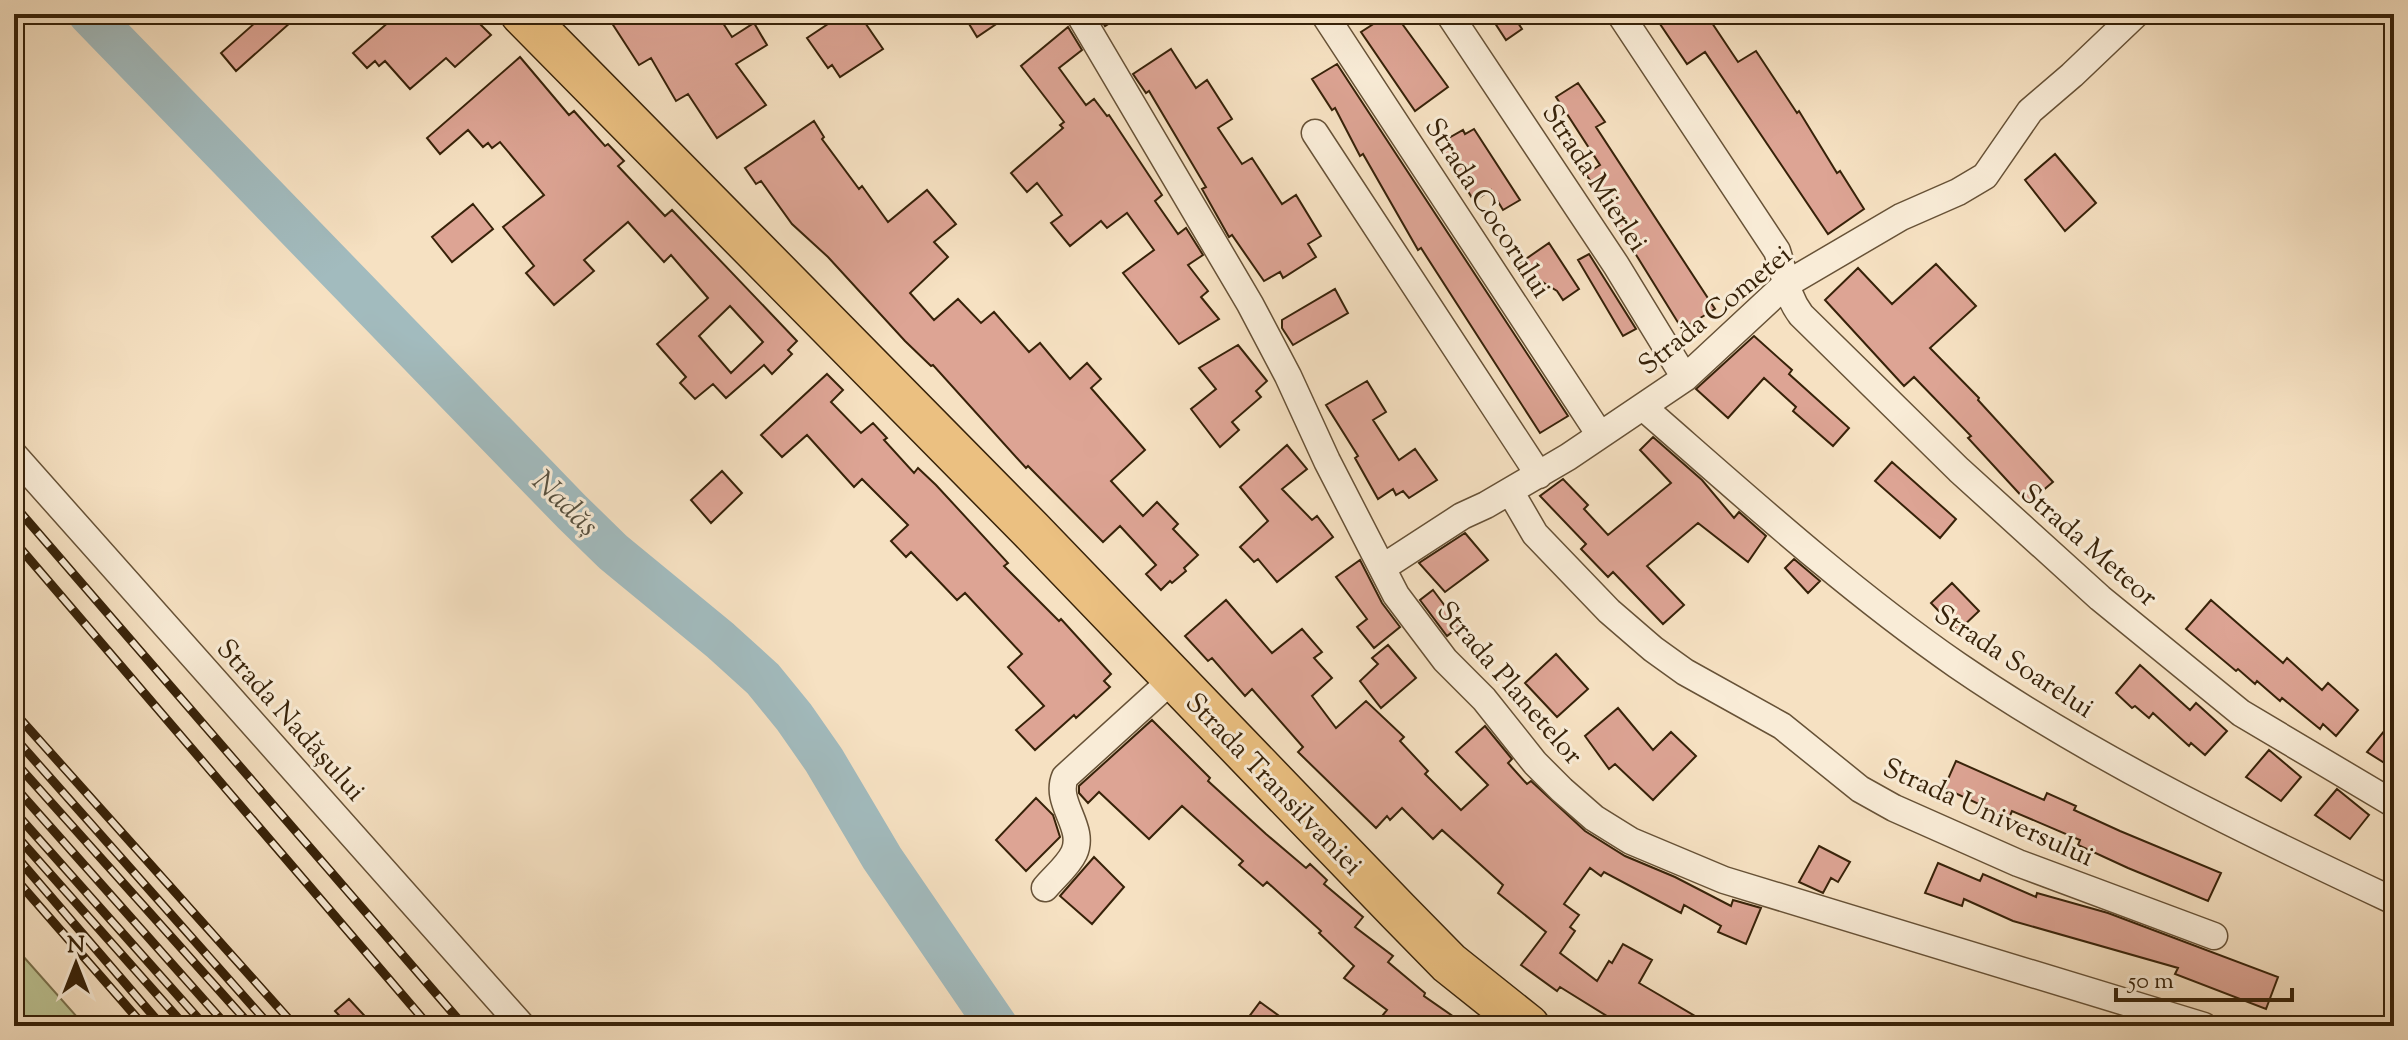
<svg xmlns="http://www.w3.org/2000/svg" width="2408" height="1040" font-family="'Sorts Mill Goudy',serif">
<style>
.green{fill:#bcc393;stroke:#7a724e;stroke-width:2}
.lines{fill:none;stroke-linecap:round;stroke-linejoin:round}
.river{stroke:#a2bbbe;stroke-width:42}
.building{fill:#dda494;stroke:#372209;stroke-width:2;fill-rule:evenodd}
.street-casing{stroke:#675237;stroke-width:29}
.primary-casing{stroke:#372209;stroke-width:45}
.street{stroke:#f9ecd7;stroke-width:26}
.primary{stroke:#ebc081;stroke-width:42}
.rail-casing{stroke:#372209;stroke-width:9}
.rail{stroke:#f9ecd7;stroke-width:6;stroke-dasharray:18;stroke-linecap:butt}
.labels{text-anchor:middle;stroke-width:6;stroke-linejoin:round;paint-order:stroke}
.street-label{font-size:28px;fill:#372209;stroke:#f9ecd7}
.water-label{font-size:30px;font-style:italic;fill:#57503f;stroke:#f9ecd7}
</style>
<rect width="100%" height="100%" fill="#f6e1c2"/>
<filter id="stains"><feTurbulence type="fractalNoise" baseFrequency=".0025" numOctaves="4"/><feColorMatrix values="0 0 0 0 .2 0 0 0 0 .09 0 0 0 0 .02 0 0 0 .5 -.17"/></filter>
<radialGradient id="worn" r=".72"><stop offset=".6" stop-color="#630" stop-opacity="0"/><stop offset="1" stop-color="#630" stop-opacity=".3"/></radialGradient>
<path class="green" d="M14,946L85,1026H14Z"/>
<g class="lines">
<path class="river" d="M89,14L572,512L613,552L720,640L763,679L794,717L824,760L882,858L997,1026"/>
</g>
<path class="building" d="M265,14H300L236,71L221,53Z
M398,14H470L491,35L455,67L446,58L410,89L385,61L379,66L375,61L367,68L353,53Z
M606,14H717L732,37L754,23L767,45L736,64L766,105L717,138L688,94L676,101L651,58L639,65Z
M843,14H859L883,49L840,77L832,65L828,68L807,38Z
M963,14H1011L977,37Z
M1098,14H1124L1105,26Z
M1389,14H1395L1448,87L1415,111L1361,32Z
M1489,14H1512L1522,29L1506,40Z
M1674,14H1706L1738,62L1756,51L1797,113L1799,111L1837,173L1840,171L1864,209L1828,234L1705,52L1687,64L1660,24Z
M1068,27L1082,50L1059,68L1086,105L1094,99L1107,116L1109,115L1162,195L1155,201L1178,234L1186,228L1203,255L1188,265L1208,291L1201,297L1219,319L1179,344L1123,273L1154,250L1127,213L1107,228L1101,221L1070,246L1051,223L1062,215L1037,183L1027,192L1011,173L1063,128L1060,125L1064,122L1021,66Z
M1171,49L1196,88L1207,80L1232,119L1218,128L1242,164L1252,158L1282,204L1296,195L1321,236L1308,244L1316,257L1283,278L1280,272L1264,281L1232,235L1229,237L1202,189L1206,187L1149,91L1146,93L1133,74Z
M520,57L569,115L574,111L605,146L608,144L624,161L618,166L665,216L672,210L797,341L788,350L792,354L772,374L764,365L726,398L713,384L695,399L680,383L686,377L657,344L708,298L671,255L664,262L628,222L584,260L594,271L554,305L526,273L534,266L503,227L544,195L500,142L492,148L488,143L483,147L468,130L440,154L427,138ZM730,306L763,342L731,373L699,336Z
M1337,64L1568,416L1540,433L1421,248L1418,250L1363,154L1360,156L1335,108L1332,110L1312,79Z
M1578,83L1605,122L1596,127L1715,309L1682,329L1586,174L1600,165L1556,97Z
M814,121L824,137L822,139L859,189L862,186L888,222L927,190L956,224L934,242L948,257L910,293L934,320L958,299L981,323L994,312L1029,352L1040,343L1070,379L1087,363L1101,379L1091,388L1145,450L1111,481L1143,516L1157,502L1178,524L1173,529L1198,555L1184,568L1186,571L1172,583L1170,581L1161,590L1146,574L1156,565L1120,526L1103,542L1028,466L1026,468L933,365L931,366L905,341L828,257L792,224L761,181L756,184L745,168Z
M1474,129L1520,200L1503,210L1491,190L1474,201L1442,149L1450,144L1447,139L1463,130L1465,134Z
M2055,154L2096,203L2065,231L2025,180Z
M473,204L493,229L452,262L432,237Z
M1549,243L1579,289L1563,300L1557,291L1539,280L1530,286L1517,265Z
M1589,254L1636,329L1623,336L1578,260Z
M1936,264L1976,306L1930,348L1979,398L1978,400L2053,482L2028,503L1968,438L1971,436L1914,377L1904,386L1825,300L1858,268L1892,304Z
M1335,289L1348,313L1293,345L1282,328V320Z
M1754,336L1792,370L1789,374L1849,428L1833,446L1793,411L1796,407L1764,378L1728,418L1696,389Z
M1238,345L1267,381L1256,391L1261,397L1232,422L1239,430L1220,447L1191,409L1216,389L1199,368Z
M827,374L843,390L831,402L861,433L873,423L887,438L884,440L914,473L918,468L936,485L1008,563L1004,566L1059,621L1061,619L1111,674L1104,681L1110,687L1076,718L1074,715L1035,750L1016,730L1044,706L1008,667L1022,654L965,593L957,600L911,552L906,557L891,541L908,525L862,479L854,487L807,435L782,457L761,435Z
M1367,381L1386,412L1373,420L1399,460L1415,449L1437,480L1409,498L1403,491L1396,495L1393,489L1378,499L1355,458L1358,456L1326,405Z
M1653,437L1702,480L1734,518L1739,512L1766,536L1748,562L1698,523L1647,566L1684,605L1663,624L1613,572L1608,577L1581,549L1586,544L1540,496L1563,479L1588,505L1584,509L1608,535L1671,483L1640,450Z
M1287,445L1307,469L1282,489L1312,520L1317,516L1333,537L1277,582L1258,559L1254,562L1240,547L1268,521L1240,487Z
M1892,462L1956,519L1940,538L1875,481Z
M722,471L742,493L711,523L691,500Z
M1465,533L1488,560L1445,592L1419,563Z
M1794,559L1820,581L1808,593L1785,568Z
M1360,560L1382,603L1400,627L1374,648L1357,627L1367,619L1336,577Z
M1952,583L1979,611L1958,631L1931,603Z
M1433,590L1460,626L1447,636L1420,600Z
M1226,600L1272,653L1302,629L1322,652L1314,658L1332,678L1312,696L1336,728L1366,701L1404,737L1400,741L1428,771L1425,774L1461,810L1488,785L1456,752L1485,726L1512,759L1508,763L1527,784L1531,781L1585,831L1625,856L1675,877L1731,906L1733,900L1761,908L1746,944L1718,932L1721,926L1684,905L1681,913L1604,872L1601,876L1590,868L1564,904L1579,915L1570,927L1575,931L1560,953L1597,981L1609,961L1612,963L1623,944L1652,960L1639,983L1712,1026H1623L1560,987L1557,991L1521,965L1546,932L1498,893L1503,885L1442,830L1433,839L1402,808L1390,820L1387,816L1376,828L1298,752L1303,747L1252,689L1245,696L1212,658L1208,661L1185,636Z
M2211,600L2283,663L2287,658L2322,690L2328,683L2358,710L2336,736L2323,724L2320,729L2282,698L2280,701L2257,681L2255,684L2238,669L2236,671L2186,629Z
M1388,645L1416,678L1381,708L1360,681L1378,664L1372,658Z
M1556,654L1588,689L1557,717L1525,683Z
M2140,665L2190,710L2196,703L2227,731L2205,755L2191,743L2189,746L2153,713L2149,718L2135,706L2132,708L2116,693Z
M1618,708L1653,750L1671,732L1696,756L1653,800L1615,764L1609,769L1585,736Z
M2394,719V769L2367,752Z
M1152,720L1210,778L1208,781L1266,834L1306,868L1310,864L1327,880L1324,884L1363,917L1355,927L1393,956L1388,962L1425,993L1424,996L1467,1026H1374L1387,1010L1344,978L1354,966L1319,933L1321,931L1267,882L1263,886L1239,865L1243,861L1182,806L1149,839L1099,792L1088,803L1079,793V786Z
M2269,750L2301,777L2281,801L2246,777Z
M1956,761L2044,800L2047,793L2076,806L2074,810L2120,831L2221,873L2208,901L2128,868L2078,845L2080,840L2012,811L2009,818L1944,788Z
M2337,789L2369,815L2350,839L2315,815Z
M1036,798L1053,815L1060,837L1026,871L996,840Z
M1819,846L1850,862L1838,882L1831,878L1823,893L1799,882Z
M1094,857L1124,887L1092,924L1060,896Z
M1938,863L1980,881L1983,874L2036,897L2037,893L2108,913L2278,977L2266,1009L2175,974L2178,968L2013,921L1964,899L1962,906L1925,893Z
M349,999L374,1026H349L335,1011Z
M1260,1002L1293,1026H1242Z"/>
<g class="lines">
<g class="street-casing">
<path id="street" d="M1079,14L1250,304L1288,376L1327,461L1396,595L1445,660L1484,699L1535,763L1562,790L1594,818L1631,841L1724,880L2204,1026
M1324,14L1600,435
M1449,14L1616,265L1685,378
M1620,14L1777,251C1785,275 1786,295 1801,315L1959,470L2100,598L2241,713L2394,804
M1315,133L1539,475
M1643,407C1745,496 1846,588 1957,665C2094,759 2244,831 2394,901
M14,455L522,1026
M1510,491L1535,534L1609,611L1653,649L1685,672L1782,726L1860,789L1894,808L2018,863L2214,936
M1382,568L1462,516L1486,505L1568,457L1685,378L1785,285L1901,217L1958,192L1985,176L2030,111L2072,75L2136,14
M1045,888C1054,877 1068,866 1074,853C1086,827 1054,803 1065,777L1174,678"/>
</g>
<g class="primary-casing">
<path id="primary" d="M522,14L1031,530L1398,911L1449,963L1528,1026"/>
</g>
<use href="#street" class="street"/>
<use href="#primary" class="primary"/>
<g class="rail-casing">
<path id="rail" d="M14,505L464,1026
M14,541L429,1026
M14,712L295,1026
M14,737L270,1026
M14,761L251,1026
M14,786L227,1026
M14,811L205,1026
M14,833L185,1026
M14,854L162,1026
M14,877L144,1026"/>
</g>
<use href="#rail" class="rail"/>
</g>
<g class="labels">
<g class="street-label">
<text transform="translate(1596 177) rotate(57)" y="10">Strada Mierlei</text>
<text transform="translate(1489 207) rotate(57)" y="10">Strada Cocorului</text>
<text transform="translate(1714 309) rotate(-39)" y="10">Strada Cometei</text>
<text transform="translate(2090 544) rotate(41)" y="10">Strada Meteor</text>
<text transform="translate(2015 660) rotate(33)" y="10">Strada Soarelui</text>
<text transform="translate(1511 682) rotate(49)" y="10">Strada Planetelor</text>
<text transform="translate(292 719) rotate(48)" y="10">Strada Nadășului</text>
<text transform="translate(1275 783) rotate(46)" y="10">Strada Transilvaniei</text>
<text transform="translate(1989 811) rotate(24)" y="10">Strada Universului</text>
</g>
<g class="water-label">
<text transform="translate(566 503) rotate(44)" y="10">Nadăș</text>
</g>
</g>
<rect width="2408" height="1040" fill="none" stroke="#f6e1c2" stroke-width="48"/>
<rect x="16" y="16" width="2376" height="1008" fill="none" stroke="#372209" stroke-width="4"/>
<rect x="24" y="24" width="2360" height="992" fill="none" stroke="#372209" stroke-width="2"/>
<g transform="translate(76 964)" stroke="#f9ecd7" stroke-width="6" paint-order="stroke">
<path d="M0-6L14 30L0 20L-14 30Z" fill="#372209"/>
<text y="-12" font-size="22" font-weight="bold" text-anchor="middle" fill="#372209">N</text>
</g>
<path d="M2116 988v12h176v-12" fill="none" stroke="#372209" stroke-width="4"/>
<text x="2128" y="988" font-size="24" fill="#372209" stroke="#f9ecd7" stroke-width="6" paint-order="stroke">50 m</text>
<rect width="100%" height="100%" filter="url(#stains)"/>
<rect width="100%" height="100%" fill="url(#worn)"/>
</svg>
